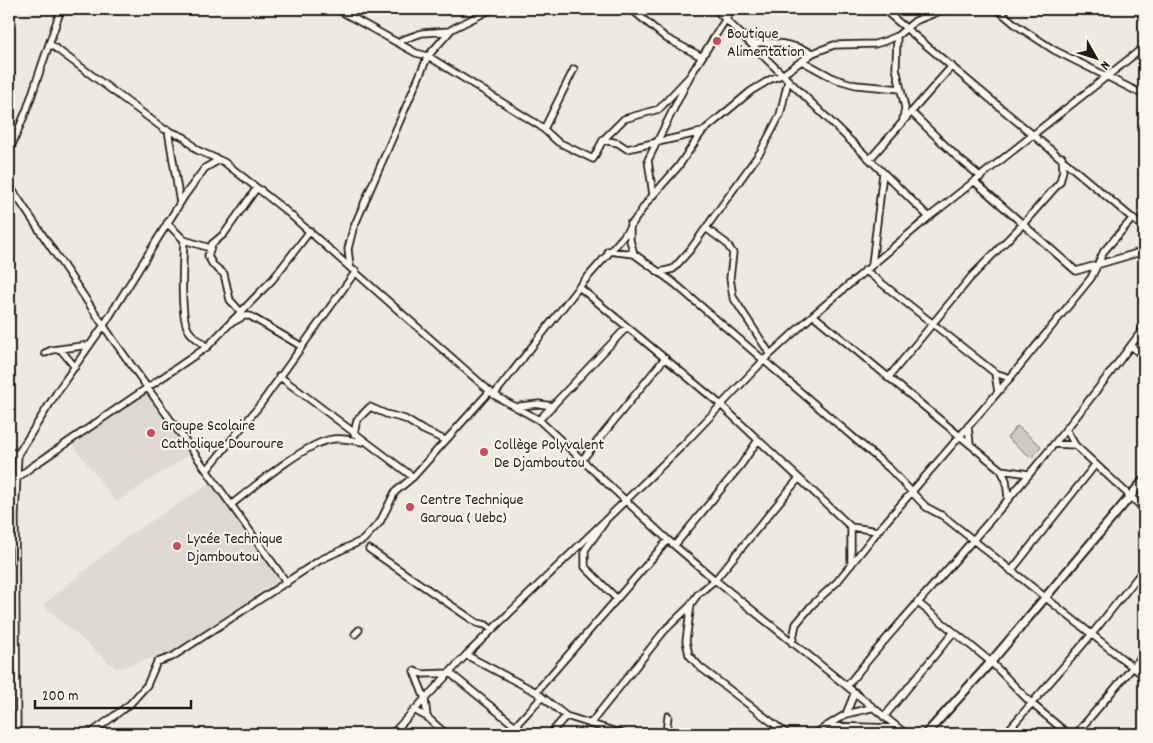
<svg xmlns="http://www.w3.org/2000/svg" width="1153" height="743" font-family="Dekko,sans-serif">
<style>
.built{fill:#dedad1}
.green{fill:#ceccc2;stroke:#75746f}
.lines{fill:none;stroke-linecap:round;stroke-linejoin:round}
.minor-casing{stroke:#1c1c1c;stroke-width:9}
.major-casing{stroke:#1c1c1c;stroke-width:11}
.minor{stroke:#fbf7ec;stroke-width:5.5}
.major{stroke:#fbf7ec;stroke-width:7}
.poi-dot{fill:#d1495b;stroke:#fbf7ec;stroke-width:2}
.labels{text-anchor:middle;stroke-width:4;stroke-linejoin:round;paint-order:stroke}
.poi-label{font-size:16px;fill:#1c1c1c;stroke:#fbf7ec;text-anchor:start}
</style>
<rect width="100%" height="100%" fill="#eeeadf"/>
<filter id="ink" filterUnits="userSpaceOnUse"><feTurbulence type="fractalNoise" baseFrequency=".02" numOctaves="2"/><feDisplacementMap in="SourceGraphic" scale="10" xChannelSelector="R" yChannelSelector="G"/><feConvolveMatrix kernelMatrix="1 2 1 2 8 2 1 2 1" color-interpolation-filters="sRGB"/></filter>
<g filter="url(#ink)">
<path class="built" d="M149,390L192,453L116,502L73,445Z
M212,482L281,578L173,652L116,669L43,605L122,540Z"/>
<path class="green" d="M1017,426L1041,446L1032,458L1007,438Z"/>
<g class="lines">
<g class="minor-casing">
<path id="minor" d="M337,9L416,53L428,56L540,126L558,142L593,159L603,140L624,119L659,109L690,76
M631,9L666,38L702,57
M715,9L929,217
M883,9L1144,228
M997,9L1016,25L1054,50L1144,95
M897,36L896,68L905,108L903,119
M50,44L164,129L184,137L197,150L224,162L285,210L494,395L539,420L668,540L715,580L906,734
M400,44L402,40L422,33L450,31
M751,44C774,40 791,44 813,53L834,45L875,44L885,41L897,36L915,21L945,9
M802,61L835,79L856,85L901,89
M911,112L957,157L981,177
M544,129L574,69
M168,130L180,203
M603,140L618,143L627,149L702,132
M9,152L27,109L61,9
M870,159L952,66
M975,182L1076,271L1144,251
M9,185L112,338L287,583
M653,195L648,160L690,76L732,9
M167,223L184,240L210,248
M630,224V240L634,254
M707,229L726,243L733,253L730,278L733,297L770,354
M184,240C183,259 179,317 189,331C193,337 201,342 207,347
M608,251L634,254L674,283L890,469L926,507L943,516L1144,676
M872,264L883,173
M350,266L348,249L353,229L428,56L452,29L492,9
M865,270L995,373L1010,378
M660,272L673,269L690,250L761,151L780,115L788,81
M579,287L721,405L851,527L878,531
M240,311L230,300L224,274L213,265L208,256L212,244L224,234L256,189L261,190
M813,315L1001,470L1006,480L1008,498
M233,322L244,316H250L301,346
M1131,346L1144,357
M61,350L75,367
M45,353L52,350L90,345
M995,373L998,392
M279,376L413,477
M888,378L971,277L1023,224L1060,182L1063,170L1062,157
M497,396L494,395L579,287L623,237L648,201L678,167L702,132L751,91L771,79L782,75L813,53
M520,406L539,404L553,406
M539,420L627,327
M968,426L970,444
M1066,429L1075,445L1144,509
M354,434L357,420L370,407L386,414L405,419L423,430L445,440
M1054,444L1075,445
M9,452L18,454
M582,460L665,358
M207,470L260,405L356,271
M1001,470L1029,474
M9,492L16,479L30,468L207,347L273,279L310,231
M232,504C255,486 301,447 328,440C340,437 351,440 362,442
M605,522L585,550V567L616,598
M675,545L741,465L758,440
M369,549L477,623L486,625L492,630
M851,565V527
M1011,571L1095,465
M917,602L991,662L1031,703L1068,734
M355,634L359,630
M792,643L796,624L812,605L837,582L878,531L1010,378L1091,278L1104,251L1133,218
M466,655L536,692L566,716L623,734
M414,671L423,674L450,673L525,734
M414,671L425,699L427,717
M847,686C887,635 931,589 973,540C1033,472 1090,401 1144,328
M536,692L668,540
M414,710L427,717L446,734
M846,714L855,692
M884,717L953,633
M590,724L665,630L690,606
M826,726L897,728
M520,730L518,723L542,697
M17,734L15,516L18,454L61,386L104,325L185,195L205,168L219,160
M90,734L130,704L147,685L157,662L172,657L320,560L363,540L380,522L395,492L413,477L490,391
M392,734L466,655L683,445L764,360L813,315L929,217L1144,47
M550,734L566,716
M666,734L668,716
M787,734L700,667L689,655L686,641L691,604L698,594L715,580L799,478
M814,734L846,714L871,708
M1005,734L1092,634L1144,569
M1076,734L1144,654"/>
</g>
<g class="major-casing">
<path id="major" d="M926,734L991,662L1144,480"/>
</g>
<use href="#minor" class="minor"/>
<use href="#major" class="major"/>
</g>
</g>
<g class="poi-dot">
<circle cx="717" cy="41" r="5"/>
<circle cx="151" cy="433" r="5"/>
<circle cx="484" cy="452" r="5"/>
<circle cx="410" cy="507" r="5"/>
<circle cx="177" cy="546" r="5"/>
</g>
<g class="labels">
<g class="poi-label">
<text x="727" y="38">Boutique<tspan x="727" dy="18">Alimentation</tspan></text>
<text x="161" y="430">Groupe Scolaire<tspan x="161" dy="18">Catholique Douroure</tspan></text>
<text x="494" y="449">Collège Polyvalent<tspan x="494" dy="18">De Djamboutou</tspan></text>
<text x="420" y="504">Centre Technique<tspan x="420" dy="18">Garoua ( Uebc)</tspan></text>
<text x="187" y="543">Lycée Technique<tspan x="187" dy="18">Djamboutou</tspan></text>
</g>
</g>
<rect width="1153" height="743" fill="none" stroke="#fbf7ec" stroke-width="30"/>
<rect x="15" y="15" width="1123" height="713" fill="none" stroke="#1c1c1c" stroke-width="2" filter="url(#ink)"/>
<g transform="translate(1096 58) rotate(129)" stroke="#fbf7ec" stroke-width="4" paint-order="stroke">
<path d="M0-4L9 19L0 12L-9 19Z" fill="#1c1c1c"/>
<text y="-8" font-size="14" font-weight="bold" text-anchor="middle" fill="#1c1c1c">N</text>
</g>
<path d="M35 700v8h156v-8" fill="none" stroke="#1c1c1c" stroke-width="2.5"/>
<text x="42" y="700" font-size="15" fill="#1c1c1c" stroke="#fbf7ec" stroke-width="4" paint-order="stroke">200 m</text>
</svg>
